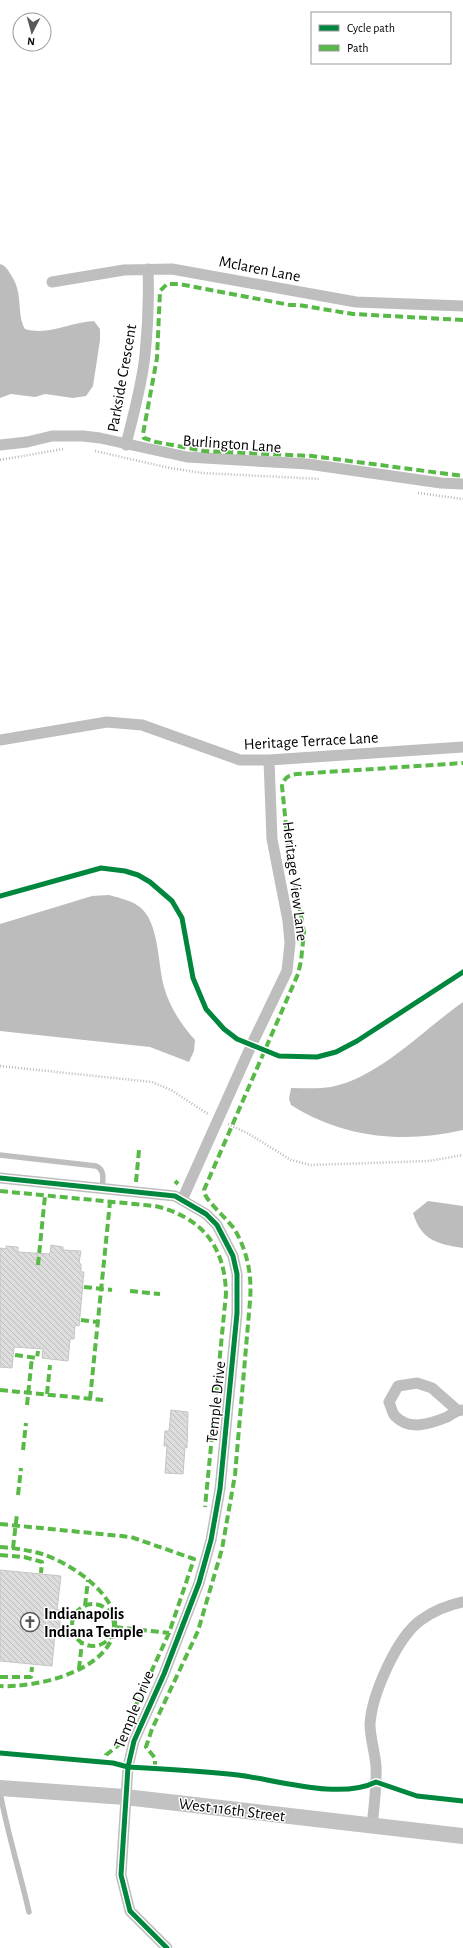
<svg xmlns="http://www.w3.org/2000/svg" width="463" height="1948" font-family="'Alegreya Sans',sans-serif">
<style>
.water{fill:#bcbcbc}
.building{fill:url(#building-back-hatch);stroke:#c5c5c5}
.lines{fill:none;stroke-linecap:round;stroke-linejoin:round}
.path{stroke:#b8b8b8;stroke-width:2.5;stroke-dasharray:1 2;stroke-linecap:butt}
.service{stroke:#bebebe;stroke-width:5.5}
.minor{stroke:#bebebe;stroke-width:11}
.secondary{stroke:#c2c2c2;stroke-width:16}
.quiet{stroke:#58b947;stroke-width:4;stroke-dasharray:8 4;stroke-linecap:butt}
.cycleway-casing{stroke:#fff;stroke-width:8}
.cycleway{stroke:#00873e;stroke-width:5}
.labels{text-anchor:middle;stroke-width:3;stroke-linejoin:round;paint-order:stroke}
.street-label{font-size:16px;fill:#000;stroke:#fff}
.poi-label{font-size:16px;font-weight:bold;fill:#000;stroke:#fff;text-anchor:start}
</style>
<defs>
<pattern id="building-back-hatch" width="6" height="6" patternUnits="userSpaceOnUse"><rect width="6" height="6" fill="#ddd"/><path d="M-1 5l2 2M0 0l6 6M5-1l2 2" fill="none" stroke="#bcbcbc"/></pattern>
</defs>
<rect width="100%" height="100%" fill="#fff"/>
<path class="water" d="M0,264C6,266 8,270 11,275C24,294 16,313 25,329C49,336 70,322 94,321L100,329V340L93,386L86,396L73,398L45,394L35,397L11,394L0,398Z
M109,895C120,898 134,901 142,909C159,925 158,965 164,987C170,1008 181,1024 195,1040L194,1051L189,1062L150,1047L0,1031V924L92,896Z
M463,1002V1130C404,1144 343,1138 291,1105L289,1099L291,1088C305,1088 318,1089 331,1087C380,1077 423,1030 463,1002Z
M428,1201L463,1206V1248C437,1244 421,1240 413,1213Z"/>
<path class="building" d="M51,1245L63,1247V1250L81,1251L79,1263L81,1264V1272H84L79,1326L75,1325L74,1339H70L68,1361L42,1358L43,1349L14,1347L12,1368L0,1367V1248L6,1249V1246L18,1247V1252L50,1254Z
M171,1410L188,1412L187,1448L185,1447L183,1474L165,1473L167,1446H164L165,1431H169Z
M0,1570L61,1576L57,1610H61L59,1633H55L52,1666L0,1661Z"/>
<g class="lines">
<path class="path" d="M95,451L170,468L202,473L320,479
M0,460L63,449
M418,493L463,499
M0,1066L152,1082L171,1090L208,1114
M228,1124L249,1134L291,1160L311,1165L429,1161L463,1155"/>
<path class="service" d="M0,1155L96,1166C105,1170 103,1179 102,1188
M0,1792C7,1832 20,1872 29,1912"/>
<path class="minor" d="M52,282L124,270L172,269L356,302L463,306
M0,445L27,442L52,436H83L100,438L187,457L308,464L441,483L463,484
M126,445C133,415 142,385 145,355C148,326 149,297 148,269
M0,740L107,722L142,725L240,760H269L463,747
M0,1178L175,1196L206,1214L217,1225L233,1256L237,1274V1313L220,1489L211,1540L199,1583L164,1674L134,1741L128,1767L121,1875L130,1911L167,1948
M182,1200L251,1046L287,971L290,943L288,921L272,839L269,760
M457,1410L432,1388L417,1383L398,1386L389,1402C391,1406 392,1413 395,1416C409,1431 430,1424 447,1417C453,1414 455,1410 463,1410
M372,1826C374,1806 377,1786 376,1766C375,1752 370,1738 370,1724C372,1694 397,1637 421,1620C434,1611 448,1605 463,1602"/>
<path class="secondary" d="M0,1788L125,1797L463,1836"/>
<path class="quiet" d="M463,320L353,314L298,305H290L179,284H167L160,291L157,358L143,434L144,438L156,442L204,451L312,456L463,476
M175,1181L178,1184
M136,1182L139,1150
M0,1191L155,1206C201,1217 225,1245 226,1294L205,1507
M38,1265L45,1196
M84,1287L112,1290
M130,1291L160,1294
M81,1320L98,1322
M15,1355L37,1358L38,1351
M0,1390L103,1400
M47,1394L50,1365
M90,1399L110,1202
M27,1405L32,1357
M23,1450L26,1423
M18,1495L21,1468
M0,1524L131,1537L194,1559L169,1633L125,1729L120,1744L106,1755L105,1763
M0,1547C14,1548 28,1550 42,1554C68,1562 113,1591 115,1621C117,1670 37,1688 0,1686
M13,1548L17,1514
M0,1555L24,1557L42,1562L41,1573
M72 1625a21 21 0 1 1 42 0a21 21 0 1 1-42 0Z
M85,1606L88,1580
M115,1627L169,1633
M79,1669L82,1642
M0,1677H31L32,1667
M155,1769V1758L146,1747L152,1729L198,1631L222,1549L235,1475L250,1301C252,1276 248,1253 235,1230C228,1219 203,1199 204,1190L298,974L301,961L304,932L288,845L282,786C284,777 289,775 297,774L463,763"/>
<g class="cycleway-casing">
<path id="cycleway" d="M0,896L101,868L125,871L138,875L150,882L172,901L182,918L193,978L206,1009L224,1029L237,1039L279,1056L317,1057L336,1052L357,1041L463,972
M0,1178L175,1196L206,1214L217,1225L233,1256L237,1274V1313L220,1489L211,1540L199,1583L164,1674L134,1741L128,1767L121,1875L130,1911L167,1948
M0,1753L113,1763L128,1767C165,1769 202,1771 238,1775C277,1780 340,1800 376,1782L417,1796L463,1801"/>
</g>
<use href="#cycleway" class="cycleway"/>
</g>
<defs>
<g id="church-ring" transform="scale(1)"><circle r="9.5" fill="#fff" stroke="#595959" stroke-width="1.5"/><path d="M-1.2-6h2.4v3.5h3.3v2.4h-3.3V6h-2.4V-.1h-3.3v-2.4h3.3Z" fill="#595959"/></g>
</defs>
<g fill-rule="evenodd">
<use href="#church-ring" x="30" y="1622"/>
</g>
<g class="labels">
<g class="street-label">
<text transform="translate(260 268) rotate(11)" y="6">Mclaren Lane</text>
<text transform="translate(121 378) rotate(-80)" y="6">Parkside Crescent</text>
<text transform="translate(232 443) rotate(4)" y="6">Burlington Lane</text>
<text transform="translate(311 740) rotate(-3)" y="6">Heritage Terrace Lane</text>
<text transform="translate(296 881) rotate(83)" y="6">Heritage View Lane</text>
<text transform="translate(215 1402) rotate(-84)" y="6">Temple Drive</text>
<text transform="translate(133 1709) rotate(-68)" y="6">Temple Drive</text>
<text transform="translate(232 1809) rotate(7)" y="6">West 116th Street</text>
</g>
<g class="poi-label">
<text x="44" y="1619">Indianapolis<tspan x="44" dy="18">Indiana Temple</tspan></text>
</g>
</g>
<rect x="311" y="12" width="140" height="52" fill="#ffffff" stroke="#999999"/>
<rect x="319" y="25" width="20" height="6" fill="#00873e" stroke="#999999"/>
<text x="347" y="32" font-size="12" fill="#000000">Cycle path</text>
<rect x="319" y="45" width="20" height="6" fill="#58b947" stroke="#999999"/>
<text x="347" y="52" font-size="12" fill="#000000">Path</text>
<g transform="translate(32 32) rotate(186)"><circle r="19" fill="#ffffff" stroke="#999999"/>
<path d="M0-3L7 15L0 10L-7 15Z" fill="#595959"/>
<text y="-6" font-size="11" font-weight="bold" text-anchor="middle" fill="#000000">N</text>
</g>
</svg>
